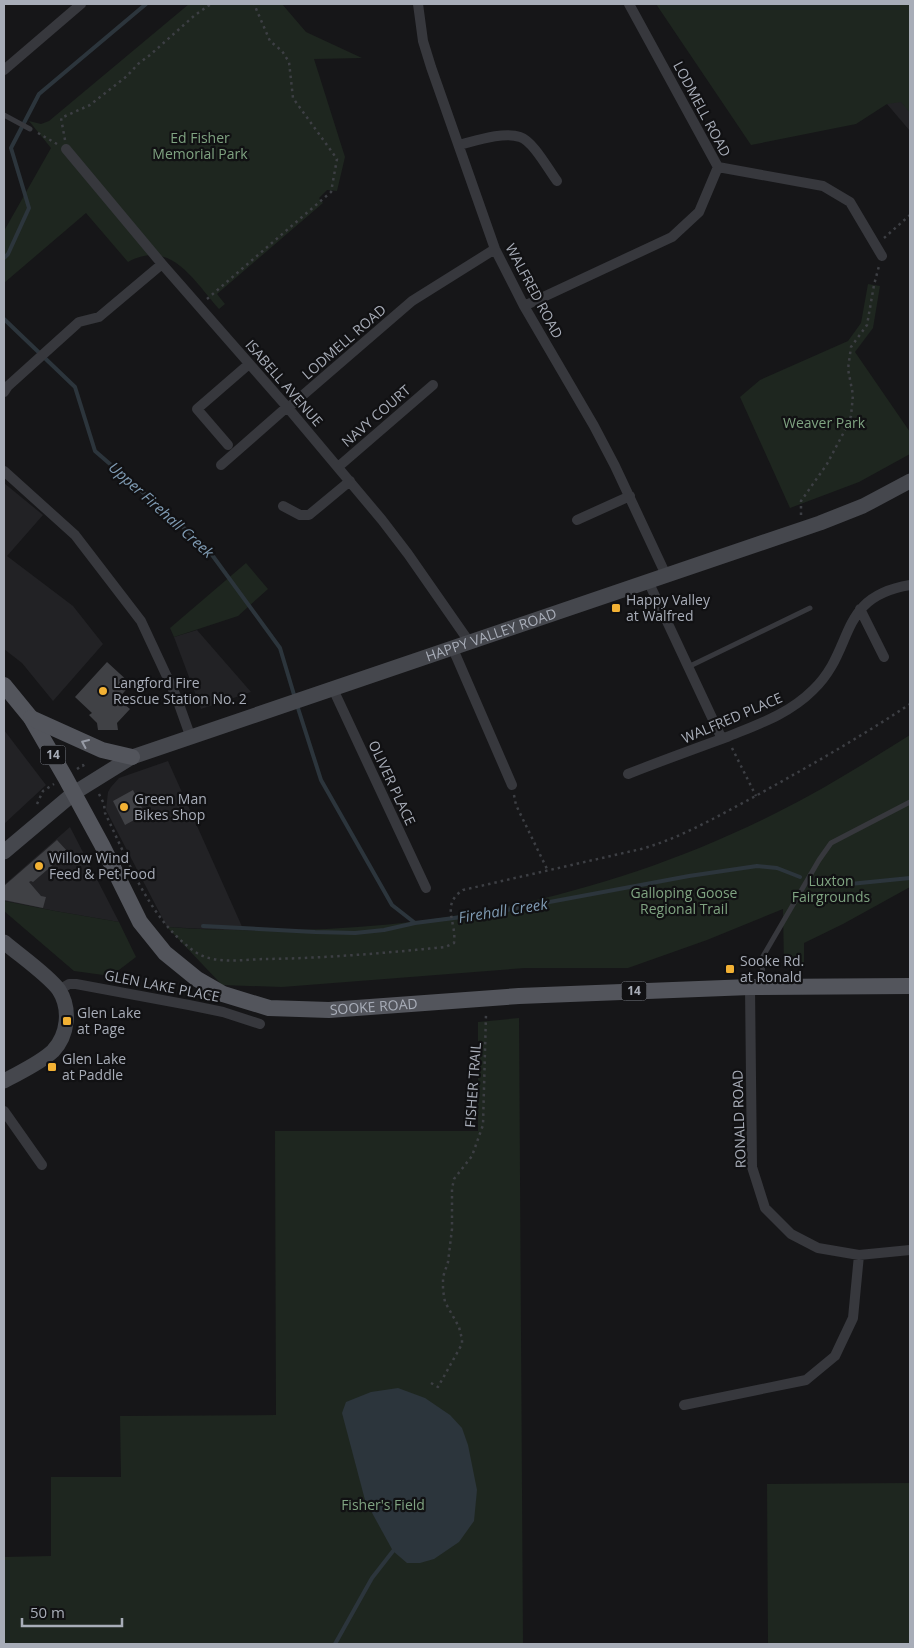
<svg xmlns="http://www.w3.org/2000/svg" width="914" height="1648" font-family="'Open Sans',sans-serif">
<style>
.built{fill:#222225}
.green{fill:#1e261f}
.water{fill:#2c353c}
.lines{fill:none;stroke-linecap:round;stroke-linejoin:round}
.stream{stroke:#2c353c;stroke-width:4}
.building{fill:#404145}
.path{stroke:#3d3f44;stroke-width:2.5;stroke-dasharray:2.5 4;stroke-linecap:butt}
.lane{stroke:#37383d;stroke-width:5}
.street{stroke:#37383d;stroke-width:10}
.secondary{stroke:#45474d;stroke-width:15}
.primary{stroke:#53555c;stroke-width:16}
.oneway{stroke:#979ba6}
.poi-dot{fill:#f2b134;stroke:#111113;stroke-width:2}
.labels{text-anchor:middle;stroke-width:4.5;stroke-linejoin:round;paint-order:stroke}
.shield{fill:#111113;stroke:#7b7e86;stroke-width:1}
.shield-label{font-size:12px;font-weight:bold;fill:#a8adb8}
.street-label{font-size:14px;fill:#a8adb8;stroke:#111113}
.park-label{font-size:14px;fill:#7fa381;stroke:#111113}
.poi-label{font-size:14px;fill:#a8adb8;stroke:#111113;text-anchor:start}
.water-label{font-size:15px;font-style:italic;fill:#7f9bb3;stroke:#111113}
</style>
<rect width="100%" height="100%" fill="#161618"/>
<path class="built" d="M910,81V131L887,104Z
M4,483L43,515L7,556L73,606L103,644L53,701L22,663L4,649Z
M197,630L251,692L201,709L174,637Z
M4,730L46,785L4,824Z
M168,761L244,931L167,927L106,810L108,792L111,787L119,778Z
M70,827L119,922L55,911L4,901V885Z"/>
<path class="green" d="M189,4H282L306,32L362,58L314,59L345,157L337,191L327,190L319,198L323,203L217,294L225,304L219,309C194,281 171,238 128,262L86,213L4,283V231L51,148L29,121L41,124L49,121Z
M656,4H910V113L901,102L887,104L856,124L751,145Z
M868,284L880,286L873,328L855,352L910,432V454L859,482L790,508L740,397L760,380L848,341L861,323Z
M246,563L268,589L238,616L174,637L170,628Z
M910,735V887L843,924L804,943V966H784L783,909L707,940L628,968H525L282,987L222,985L167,927C381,942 585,909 778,812C824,789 867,762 910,735Z
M4,901L55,911L119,922L136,957L111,976L74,971L4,911Z
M519,1018L523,1644H4V1557L51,1556V1477H121L120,1416L276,1415L275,1131H478V1022Z
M910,1483V1644H768L767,1484Z"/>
<path class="water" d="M398,1388L425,1398L450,1415L462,1428L468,1445L477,1490L474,1521L459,1542L434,1559L420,1563H407L393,1551L365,1500L342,1413L346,1402L371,1392Z"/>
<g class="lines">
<path class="stream" d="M4,258L8,254L29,208L11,148L39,94L146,4
M4,319L75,387L95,451L207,548L280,648L295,698
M297,705L321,780L392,905L415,923
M813,883L840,885L910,878
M203,926L315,932L355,933L384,930L415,923L485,914L689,876L757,866L777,868L800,877
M335,1644L372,1578L393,1551"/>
</g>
<path class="building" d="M107,662L131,684L118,699L130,709L117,723L118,730H98L97,723L89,715L92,713L75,697Z
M133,790L145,814L125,825L113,801Z
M57,840L68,852L33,882L31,881L29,882L41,896L46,897L43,908L4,900V886Z"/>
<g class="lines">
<path class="path" d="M38,133L57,144
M65,140L61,118L90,105L127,76L138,64L150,55L195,15L211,4
M884,238L910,215
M207,299L331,192L337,159L293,98L289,62L282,51L270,41L254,4
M801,515V501L827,464L844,432L851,416L853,395L848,369L851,347L867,325L874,285L879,266
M732,748L756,796
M77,769L83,765L85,769
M99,794L104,804L105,813C129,862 150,922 197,953C216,965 246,959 268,959C327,958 386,953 445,947L454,943C457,922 440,905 463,890L641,849C681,838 716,817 752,798C806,768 859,738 910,704
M514,795L516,805L548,871
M37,804L43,791L54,784
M431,1383L438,1387L462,1344V1339L459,1327L445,1302L443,1290V1277L448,1262L452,1229V1189L454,1179L472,1156L483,1125L486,1014"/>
<path class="lane" d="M4,115L30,129
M688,667L810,608
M763,984L762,958L819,860L831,843L910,802"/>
<path class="street" d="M418,4L423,41L431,67L495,249L524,306L594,426L615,466L666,575
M629,4L718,167
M4,70L81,4
M459,145C475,141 504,131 520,137C533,141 548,169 557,181
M66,149L162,264L288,408L382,520L408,554L470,643
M718,167L823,186L850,202L882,256
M524,306L672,237L699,212L718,167
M4,392L8,386L79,322L99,317L162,264
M288,408L412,301L495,249
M228,445L197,409L249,364
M221,465L287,407
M338,467L433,385
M4,471L75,535L141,621L176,696L191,738
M283,506L300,515H309L350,481
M577,520L630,496
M648,581L722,739
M860,609L884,657
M453,649L512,785
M333,689L426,888
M628,774C661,761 694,749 727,737C759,724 789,714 813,690C856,649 836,597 910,585
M750,987L752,1167L765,1208L791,1234L818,1248L859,1255L910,1250
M59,990L69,984H76L189,1005L223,1012L260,1024
M4,1111L42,1165
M684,1405L806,1380L835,1356L853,1318L859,1255"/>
<g class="secondary">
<path id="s1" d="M4,852L74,793L132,757L820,523L863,506L910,481"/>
<path d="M4,942C19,955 48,975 59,990C71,1009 68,1035 53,1051C39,1064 20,1072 4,1081"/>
</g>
<g class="primary">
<path id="s2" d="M4,685L31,718L65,777L102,845L140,922L165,953L197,979L223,994L269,1008L329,1010L519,996L750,987L910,986"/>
<path d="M31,718L102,750L132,757"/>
</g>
</g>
<defs><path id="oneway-chevron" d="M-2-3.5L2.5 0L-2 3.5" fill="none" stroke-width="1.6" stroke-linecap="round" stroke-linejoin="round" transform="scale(1.25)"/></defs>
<use class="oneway" href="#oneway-chevron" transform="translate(85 743) rotate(-156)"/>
<g class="poi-dot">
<rect x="611" y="603" width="10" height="10" rx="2.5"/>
<circle cx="103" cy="691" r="5"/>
<circle cx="124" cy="807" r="5"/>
<circle cx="39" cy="866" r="5"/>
<rect x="725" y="964" width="10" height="10" rx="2.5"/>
<rect x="62" y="1016" width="10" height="10" rx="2.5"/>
<rect x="47" y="1062" width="10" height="10" rx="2.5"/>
</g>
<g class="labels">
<g class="shield">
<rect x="40.5" y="745.5" width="25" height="19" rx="4"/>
<rect x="621.5" y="981.5" width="25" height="19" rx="4"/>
</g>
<g class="shield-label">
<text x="53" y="759">14</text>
<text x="634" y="995">14</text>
</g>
<g class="street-label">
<text transform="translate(702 109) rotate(62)" y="5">LODMELL ROAD</text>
<text transform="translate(534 291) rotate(62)" y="5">WALFRED ROAD</text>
<text transform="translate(344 342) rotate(-41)" y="5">LODMELL ROAD</text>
<text transform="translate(284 383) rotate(49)" y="5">ISABELL AVENUE</text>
<text transform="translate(376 416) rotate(-41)" y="5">NAVY COURT</text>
<text dy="5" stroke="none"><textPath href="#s1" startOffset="539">HAPPY VALLEY ROAD</textPath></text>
<text transform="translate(732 718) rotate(-23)" y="5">WALFRED PLACE</text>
<text transform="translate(392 783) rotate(65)" y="5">OLIVER PLACE</text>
<text transform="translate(162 986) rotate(11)" y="5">GLEN LAKE PLACE</text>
<text dy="5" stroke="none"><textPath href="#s2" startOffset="538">SOOKE ROAD</textPath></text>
<text transform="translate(473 1085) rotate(-86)" y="5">FISHER TRAIL</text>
<text transform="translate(739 1119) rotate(-92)" y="5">RONALD ROAD</text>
</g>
<g class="park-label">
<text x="200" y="143">Ed Fisher<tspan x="200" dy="16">Memorial Park</tspan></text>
<text x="824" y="428">Weaver Park</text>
<text x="831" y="886">Luxton<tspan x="831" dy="16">Fairgrounds</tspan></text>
<text x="684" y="898">Galloping Goose<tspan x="684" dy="16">Regional Trail</tspan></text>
<text x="383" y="1510">Fisher's Field</text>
</g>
<g class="poi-label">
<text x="626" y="605">Happy Valley<tspan x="626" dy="16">at Walfred</tspan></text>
<text x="113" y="688">Langford Fire<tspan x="113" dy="16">Rescue Station No. 2</tspan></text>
<text x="134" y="804">Green Man<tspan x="134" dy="16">Bikes Shop</tspan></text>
<text x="49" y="863">Willow Wind<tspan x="49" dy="16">Feed &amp; Pet Food</tspan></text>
<text x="740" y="966">Sooke Rd.<tspan x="740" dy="16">at Ronald</tspan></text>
<text x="77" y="1018">Glen Lake<tspan x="77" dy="16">at Page</tspan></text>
<text x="62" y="1064">Glen Lake<tspan x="62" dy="16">at Paddle</tspan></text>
</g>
<g class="water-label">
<text transform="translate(161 510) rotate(42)" y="5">Upper Firehall Creek</text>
<text transform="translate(503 911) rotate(-9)" y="5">Firehall Creek</text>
</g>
</g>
<rect width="914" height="1648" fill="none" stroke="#a8adb8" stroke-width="10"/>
<path d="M22 1618v8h100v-8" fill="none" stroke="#a8adb8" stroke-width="2.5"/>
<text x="30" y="1618" font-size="15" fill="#a8adb8" stroke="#111113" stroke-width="4" paint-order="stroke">50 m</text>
</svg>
